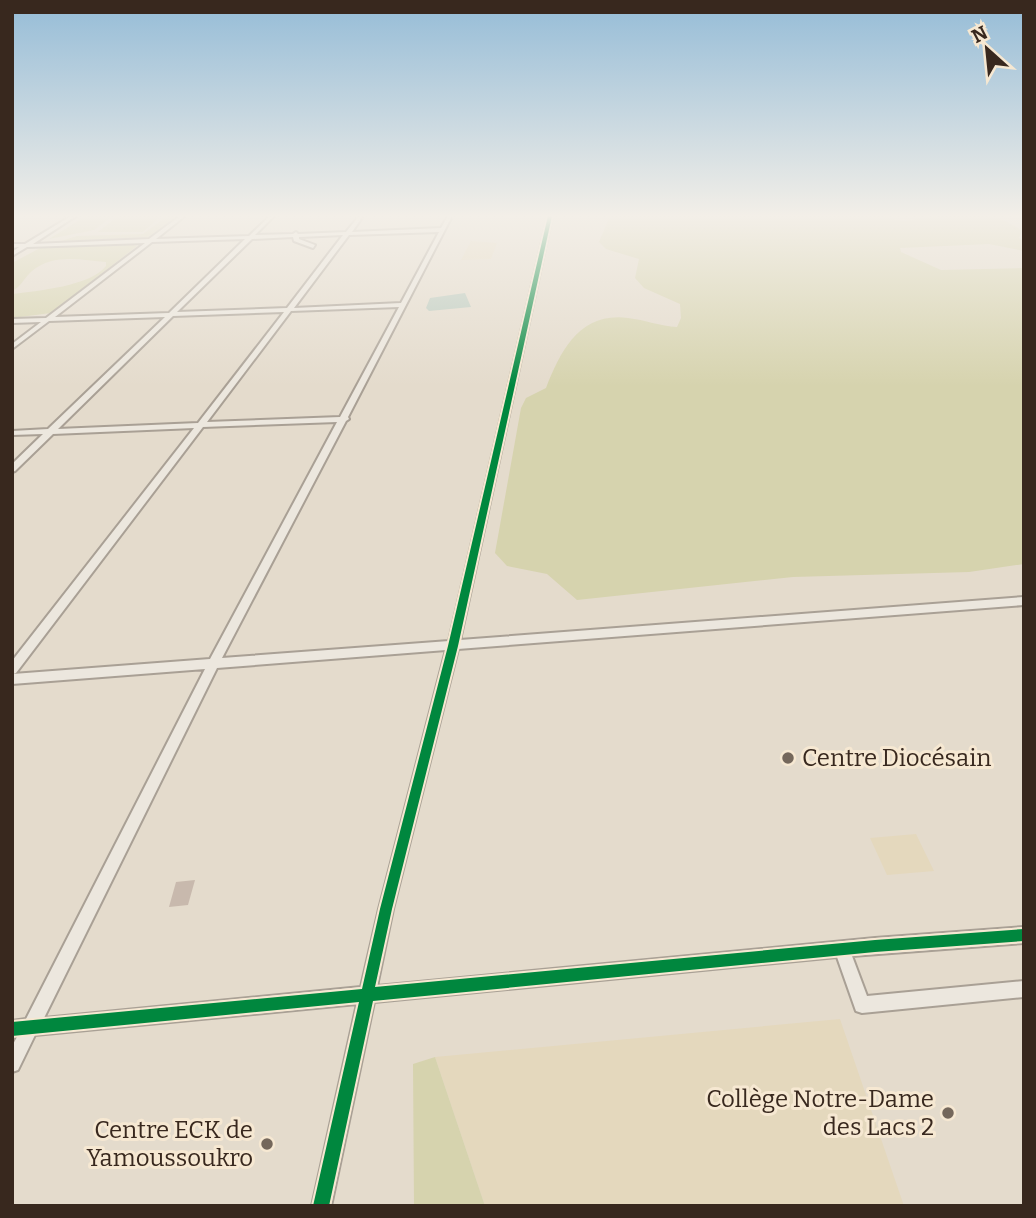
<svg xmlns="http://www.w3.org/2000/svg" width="1036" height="1218" font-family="Bitter,serif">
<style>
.farmland{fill:#e4d8bd}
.green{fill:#d6d3ae}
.water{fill:#b8c9bd}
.building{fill:#c8b9ad}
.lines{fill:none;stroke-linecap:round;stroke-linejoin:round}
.minor-casing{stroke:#a9a095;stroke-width:4}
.minor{fill:#ece7de;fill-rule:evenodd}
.cycleway-casing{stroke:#f6e8d2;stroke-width:4}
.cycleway{fill:#00873e;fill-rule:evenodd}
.poi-dot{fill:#74675b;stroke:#f6e8d2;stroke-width:2.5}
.labels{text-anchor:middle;stroke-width:6;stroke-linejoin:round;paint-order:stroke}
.near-poi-label{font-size:24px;fill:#38281e;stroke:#f6e8d2;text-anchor:end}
</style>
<rect width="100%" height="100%" fill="#e4dbcc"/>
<path class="farmland" d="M471,241L497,243L491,259L461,260Z
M916,834L934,871L887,875L870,838Z
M840,1019L904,1206H485L435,1057Z"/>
<path class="green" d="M86,216H112L94,230L49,239Z
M118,216H161L143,232H98Z
M167,216H178L148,237L61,241L77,236L143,234Z
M610,216H885C901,225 914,219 932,217C962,212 999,212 1022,231L1019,238L1024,241V251L989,244L900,248L901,252L941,270L1024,268V564L969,572L793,577L577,600L547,574L507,566L495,553L521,408L526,398L546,388C561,350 580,312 628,318C645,320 660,326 677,327L681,318L680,304L644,288L635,278L639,259L606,249L599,242Z
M130,244L137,246L51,313L12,318V294C37,291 91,286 106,266V262C82,260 53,253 32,271C24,278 21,287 12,291V263L42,247Z
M435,1057L485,1206H414L413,1064Z"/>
<path class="water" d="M465,293L471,307L429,311L426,308L430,298Z"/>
<path class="building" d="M195,880L188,905L169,907L176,882Z"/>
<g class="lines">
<g class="minor-casing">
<path id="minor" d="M71,216H76L33,244L149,239L180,216H185L156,239L249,236L270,216H274L255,235L293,234L296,232L298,234L346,232L359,216H363L352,232L441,228L448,216H452L348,417L349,419L346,421L222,658L449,641L548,216H552L460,640L1024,597V605L458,649L393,909L377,986L875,938L1024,927V943L852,956L867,996L1024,981V997L862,1013L856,1011L837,957L374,1002L331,1206H312L357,1004L35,1035L18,1070L12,1072V1046L17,1037H12V1021L26,1019L205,669L12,684V661L194,428L53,434L15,471L12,472V464L43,434L12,435V431L48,429L165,317L49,321L12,349V344L41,322L12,323V319L46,318L145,243L27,247L12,256V252L19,247L12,248V244H25ZM439,232L401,303L294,308L349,235ZM343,235L287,308L177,312L252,239L293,237L294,241L313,248L315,245L299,239V237ZM245,239L169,313L55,317L152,242ZM399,307L340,417L207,422L291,311ZM284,312L198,423L58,429L173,316ZM337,422L210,659L13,674L16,673L203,427ZM446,650L379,909L361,987L44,1018L217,668Z"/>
</g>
<use href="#minor" class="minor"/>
<g class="cycleway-casing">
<path id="cycleway" d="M548,216H552L458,646L392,909L375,987L875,940L1024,929V941L875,952L373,1001L329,1206H313L359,1002L12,1036V1022L362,989L380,909L448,646Z"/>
</g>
<use href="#cycleway" class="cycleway"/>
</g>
<linearGradient id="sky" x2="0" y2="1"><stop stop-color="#95bcd7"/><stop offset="0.56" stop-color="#f3efe8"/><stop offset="1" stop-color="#f3efe8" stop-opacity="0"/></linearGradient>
<rect width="1036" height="386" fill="url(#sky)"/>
<g class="poi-dot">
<circle cx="788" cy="758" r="7"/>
<circle cx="948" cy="1113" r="7"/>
<circle cx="267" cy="1144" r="7"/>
</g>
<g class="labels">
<g class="near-poi-label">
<text x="802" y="766" text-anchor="start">Centre Diocésain</text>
<text x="934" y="1107">Collège Notre-Dame<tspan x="934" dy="28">des Lacs 2</tspan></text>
<text x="253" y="1138">Centre ECK de<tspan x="253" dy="28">Yamoussoukro</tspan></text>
</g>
</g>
<rect width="1036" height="1218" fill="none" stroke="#38281e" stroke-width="28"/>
<g transform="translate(987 49) rotate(333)" stroke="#f6e8d2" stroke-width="5" paint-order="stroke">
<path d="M0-5L12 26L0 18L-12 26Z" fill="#38281e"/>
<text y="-10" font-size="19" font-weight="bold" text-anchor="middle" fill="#38281e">N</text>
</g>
</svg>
